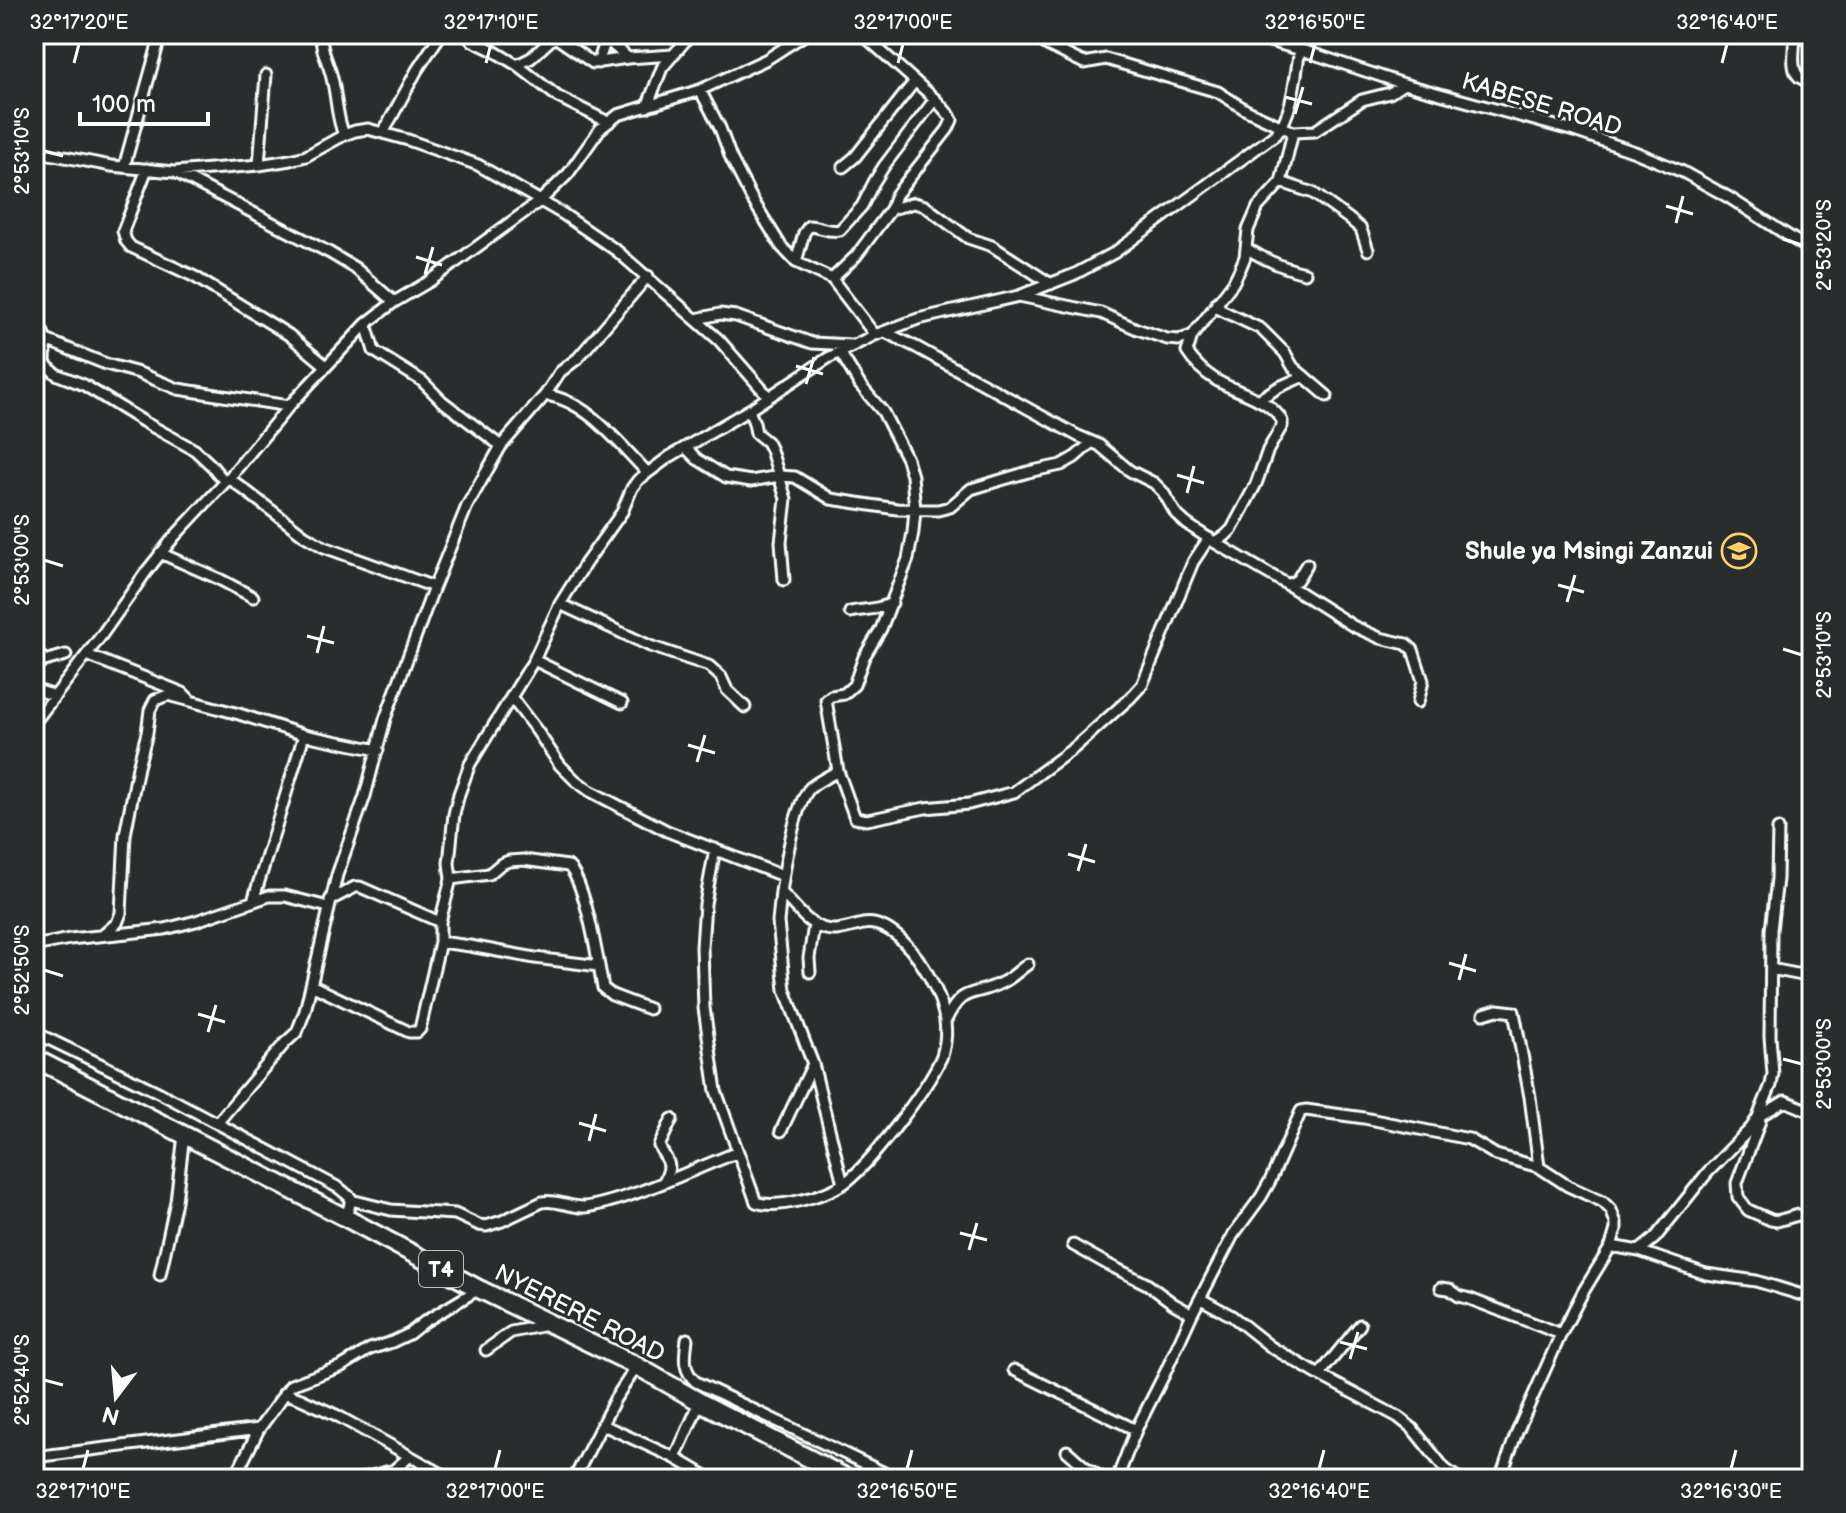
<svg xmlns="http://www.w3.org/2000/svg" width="1846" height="1513" font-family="'Balsamiq Sans',sans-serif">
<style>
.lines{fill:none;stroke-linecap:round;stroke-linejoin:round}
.minor-casing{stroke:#fff;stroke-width:15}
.trunk-casing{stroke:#fff;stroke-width:22}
.minor{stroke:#2a2d2e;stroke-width:9}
.trunk{stroke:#2a2d2e;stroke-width:16}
.ticks{fill:none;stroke:#fff;stroke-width:3}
.labels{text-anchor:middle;stroke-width:6;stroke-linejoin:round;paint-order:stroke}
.shield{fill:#2a2d2e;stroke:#bfc0c0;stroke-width:2}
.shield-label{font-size:22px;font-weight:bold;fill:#fff}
.street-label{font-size:24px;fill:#fff;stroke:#2a2d2e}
.poi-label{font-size:24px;font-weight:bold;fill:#fff;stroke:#2a2d2e;text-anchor:end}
.neatline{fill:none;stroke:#fff;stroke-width:3}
.ticks-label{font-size:20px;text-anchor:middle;fill:#fff}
</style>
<rect width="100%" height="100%" fill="#2a2d2e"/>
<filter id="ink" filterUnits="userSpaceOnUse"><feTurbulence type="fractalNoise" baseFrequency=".0125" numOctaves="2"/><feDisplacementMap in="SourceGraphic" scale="16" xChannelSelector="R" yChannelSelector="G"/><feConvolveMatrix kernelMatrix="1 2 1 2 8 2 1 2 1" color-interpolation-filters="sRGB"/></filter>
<g filter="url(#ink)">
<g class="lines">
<g class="minor-casing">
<path id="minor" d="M321,34C320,50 329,63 332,78C337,97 336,116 344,135
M465,34L473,41L492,50L517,65L558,97L608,122
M551,34L593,63L628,58L673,55
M1032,34L1047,45L1084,63L1106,59L1218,92L1246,110L1293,132L1315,131L1362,100L1390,93L1404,84
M1244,34L1305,51L1404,84L1574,131L1635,152L1683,172L1728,197L1812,251
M1795,34C1795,46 1790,69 1799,77C1800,78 1811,83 1812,84
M607,40L628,58
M598,63L608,34
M517,65L531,58L554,37
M700,90L720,128L731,158L752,199L781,246L796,262L832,279L875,335
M647,107L662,68L691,34
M383,133L417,70L441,34
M34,151L111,166L174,172L259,165L290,160L306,156L344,135L355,131L368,129L408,140L478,165L563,214L617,251L719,340L768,396
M259,165L266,75
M124,167L161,34
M843,167L855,157L915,81
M147,169L123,231L126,241L131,247L195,277L289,335L326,366
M175,172L330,253L355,268L394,302
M1281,182L1313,193L1348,218L1361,229L1368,250
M891,209L914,203L925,206L968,238L992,246L1051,284
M1246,248C1265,260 1283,268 1305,273
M796,262L804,233L809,226C820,226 828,233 840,230L862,206L874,182L884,166L935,99
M832,279L856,256L891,209L896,195L948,129L952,120L950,116L935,99L862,34
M1019,296L1101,313L1137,329L1167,339L1179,340L1192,336L1233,283L1240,269L1245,257L1248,230L1258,207L1281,182L1293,132
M1217,302L1221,310L1261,329L1285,353L1293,367L1327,396
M696,319L720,314L736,316L812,343L851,345
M34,321C50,337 45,343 45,364L56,374L84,385L144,422L195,450L211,465L225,482
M366,324L374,351L422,381L442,401L501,446
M885,332L916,347L1078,436L1099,445L1130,471L1154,483L1163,492L1176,514L1187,524L1214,542L1288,585L1353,626L1380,638L1406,644L1413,650L1423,681L1418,702
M1192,336L1187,352C1194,363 1205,373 1216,380C1237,393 1270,398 1282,421V426L1268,450L1256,484L1232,529L1225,536L1214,542
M46,340L106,364L139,373L178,389L289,406
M840,352L860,385L883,412L907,459L912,476L915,510L913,532L908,559L881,629L864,657L854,685L844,694L831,696L826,700L838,771L855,818L867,820L925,808L969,804L1014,792L1074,748L1130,698L1142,685L1193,562L1209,538
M34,386L45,364
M545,395L560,372L578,358L648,276
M1258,400L1279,387L1304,376
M749,410L754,423L756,433L767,442L771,450L786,499L781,542L784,580
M686,448L697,459L726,477L751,481L779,476L795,477L831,499L897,509L938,510L950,507L971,489L1028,472L1061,465L1075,457L1092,442
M229,478L305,536L324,547L434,587
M160,553L219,579L253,597
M1288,585L1297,580L1307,564
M560,604L650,646L709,666L721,677L727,690L745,707
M850,612C864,609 879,610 892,603
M34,650L45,661
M87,655L183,693L189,699
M534,660L622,703
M34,664L66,655
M34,689L55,696
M511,697L537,731L560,765L575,780L590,791L667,831L783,876
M34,723L101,636L146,572L174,537L229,478L289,406L366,324L394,302L430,281L540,201L568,174L600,129L618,115L700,90L767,59L806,34
M715,849L705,904L702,947L704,1008L716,1091L756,1202C777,1210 824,1196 843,1184C868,1168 928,1087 940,1060C943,1055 944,1048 945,1042C948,1020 941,998 930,978C919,957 891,919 863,924C849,927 836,933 822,928C806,923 793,904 781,892C784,870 795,803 810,788C818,781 829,776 838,771
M451,879L489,874L501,864L509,861L523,860L568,866C586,882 598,962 603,988L612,995L649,1009
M781,892L778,922L785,990L813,1064L843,1184
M330,900L355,887H360L440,922
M253,901L304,735
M103,935L117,923L121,913L125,835L138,767L147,733L150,710L155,700L168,695L239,714L304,735L378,750
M440,942L470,946L535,958L599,966
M34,946L70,939L165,929L196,921L269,896H285L328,907
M1771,969L1812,977
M810,972L809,958L814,925
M311,985L409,1032H417L420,1029L440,942V922L451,879L449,863L454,814L459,794L470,764L534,660L560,604L585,564L622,512L632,488L638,480L669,457L749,410L828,358L875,335L918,319L1019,296L1075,274L1114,253L1276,134C1294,112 1295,76 1300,49
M1484,1014L1497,1010L1514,1012L1530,1097L1539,1167
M946,1020C963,985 972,998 1001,983C1011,979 1019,970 1028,964
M34,1032L160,1093L339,1188L351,1198L349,1208L344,1217
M1758,1117L1785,1101L1812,1112
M1760,1121L1737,1183L1738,1197L1748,1210L1771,1220L1777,1221L1798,1215L1812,1218
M217,1123L285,1043L297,1032L305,1011L337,875L365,796L385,719L434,587L467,506L501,446L545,395C587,400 618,443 647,472
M781,1131L813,1064
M663,1183C674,1163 668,1163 659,1146L672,1119
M351,1200L391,1210L455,1214L479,1225L486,1226L502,1221L542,1202C557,1199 570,1208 585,1207C603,1205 622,1198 639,1192C672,1180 705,1165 738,1152
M1073,1245L1109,1265L1147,1284L1174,1304L1192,1314
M1611,1246L1639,1251L1706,1274L1756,1281L1812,1298
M1639,1251L1655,1238L1708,1172L1751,1128L1758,1117L1771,1085L1773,1074L1770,1037L1771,930L1777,879L1778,829
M160,1275L176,1201L184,1135
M1441,1288L1449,1289L1459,1296L1470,1299L1561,1334
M1201,1299L1232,1316L1271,1347L1319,1375L1398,1417L1412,1428L1445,1469L1459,1479
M687,1339C685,1356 682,1370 696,1382L897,1479
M486,1350L511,1332L547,1325
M1014,1370L1136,1430
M1319,1375L1360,1325
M284,1393L301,1399L336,1415L451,1479
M603,1425L675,1458L711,1479
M1067,1451L1085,1467L1103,1479
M34,1457L259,1429L291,1385L342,1366L370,1349L392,1342L409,1334L424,1322L479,1289
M675,1458L700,1402
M234,1479L259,1429
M360,1479L394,1470L409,1457
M574,1479L615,1399L637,1366
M1117,1479L1136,1430L1165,1373L1192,1314L1233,1235L1261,1197L1270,1181L1301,1111L1306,1110L1364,1118L1469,1139L1496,1155L1539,1167L1568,1186L1603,1202L1611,1210L1616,1223V1229L1611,1246L1583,1292L1561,1334L1517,1432L1500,1479"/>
</g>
<g class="trunk-casing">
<path id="trunk" d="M34,1058L344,1217L479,1289L637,1366L700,1402L849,1479"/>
</g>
<use href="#minor" class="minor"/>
<use href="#trunk" class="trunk"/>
</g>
</g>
<path class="ticks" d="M74,63L79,44M486,63L491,44M898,63L903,44M1310,63L1315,44M1722,63L1727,44M1285,97L1312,104M1295,114L1303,87M44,151L63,156M1666,206L1693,214M1676,223L1683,196M1783,239L1802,245M416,257L442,265M425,274L433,247M796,366L823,374M806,384L814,357M1177,475L1204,483M1187,493L1194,466M44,560L63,566M1558,585L1584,592M1567,602L1575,575M307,636L334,643M1783,649L1802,655M317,653L324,626M688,745L715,753M697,762L705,735M1068,854L1095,862M1078,871L1086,844M1449,963L1476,971M44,970L63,976M1459,980L1466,954M198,1014L225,1022M208,1032L216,1005M1783,1059L1802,1064M579,1123L606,1131M589,1141L596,1114M960,1233L987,1240M969,1250L977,1223M1340,1342L1367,1349M1350,1359L1358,1332M44,1380L63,1385M83,1469L88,1450M495,1469L500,1450M907,1469L912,1450M1319,1469L1324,1450M1731,1469L1736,1450"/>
<defs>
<g id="school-ring" transform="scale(1.8)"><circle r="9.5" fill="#2a2d2e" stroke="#ffd166" stroke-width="1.5"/><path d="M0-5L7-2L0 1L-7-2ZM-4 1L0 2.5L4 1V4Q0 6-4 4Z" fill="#ffd166"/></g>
</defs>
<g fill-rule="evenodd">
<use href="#school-ring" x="1739" y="551"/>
</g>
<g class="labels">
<rect class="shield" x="419" y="1251" width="44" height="36" rx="6"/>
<g class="shield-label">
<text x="441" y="1277">T4</text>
</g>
<g class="street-label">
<text transform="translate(1542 104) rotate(17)" y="8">KABESE ROAD</text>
<text transform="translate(580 1313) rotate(27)" y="8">NYERERE ROAD</text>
</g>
<g class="poi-label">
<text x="1713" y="559">Shule ya Msingi Zanzui</text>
</g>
</g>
<rect width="1846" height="1513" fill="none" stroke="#2a2d2e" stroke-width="88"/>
<g transform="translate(116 1397) rotate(196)" stroke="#2a2d2e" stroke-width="6" paint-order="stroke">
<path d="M0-6L14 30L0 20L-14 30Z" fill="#ffffff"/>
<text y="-12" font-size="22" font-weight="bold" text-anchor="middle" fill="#ffffff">N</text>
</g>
<path d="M80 112v12h128v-12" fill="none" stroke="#ffffff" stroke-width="4"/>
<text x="92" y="112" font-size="24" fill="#ffffff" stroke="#2a2d2e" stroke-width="6" paint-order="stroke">100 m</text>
<rect x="44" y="44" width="1758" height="1425" class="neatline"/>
<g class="ticks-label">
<text x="79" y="29">32°17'20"E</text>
<text x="491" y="29">32°17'10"E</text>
<text x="903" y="29">32°17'00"E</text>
<text x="1315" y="29">32°16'50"E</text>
<text x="1727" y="29">32°16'40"E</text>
<text transform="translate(22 151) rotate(-90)" y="7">2°53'10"S</text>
<text transform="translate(1824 245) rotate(-90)" y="7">2°53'20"S</text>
<text transform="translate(22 560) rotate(-90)" y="7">2°53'00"S</text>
<text transform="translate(1824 655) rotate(-90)" y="7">2°53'10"S</text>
<text transform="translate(22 970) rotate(-90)" y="7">2°52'50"S</text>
<text transform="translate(1824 1064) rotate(-90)" y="7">2°53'00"S</text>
<text transform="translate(22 1380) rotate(-90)" y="7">2°52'40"S</text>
<text x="83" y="1498">32°17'10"E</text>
<text x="495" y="1498">32°17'00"E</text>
<text x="907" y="1498">32°16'50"E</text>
<text x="1319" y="1498">32°16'40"E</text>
<text x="1731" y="1498">32°16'30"E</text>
</g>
</svg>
